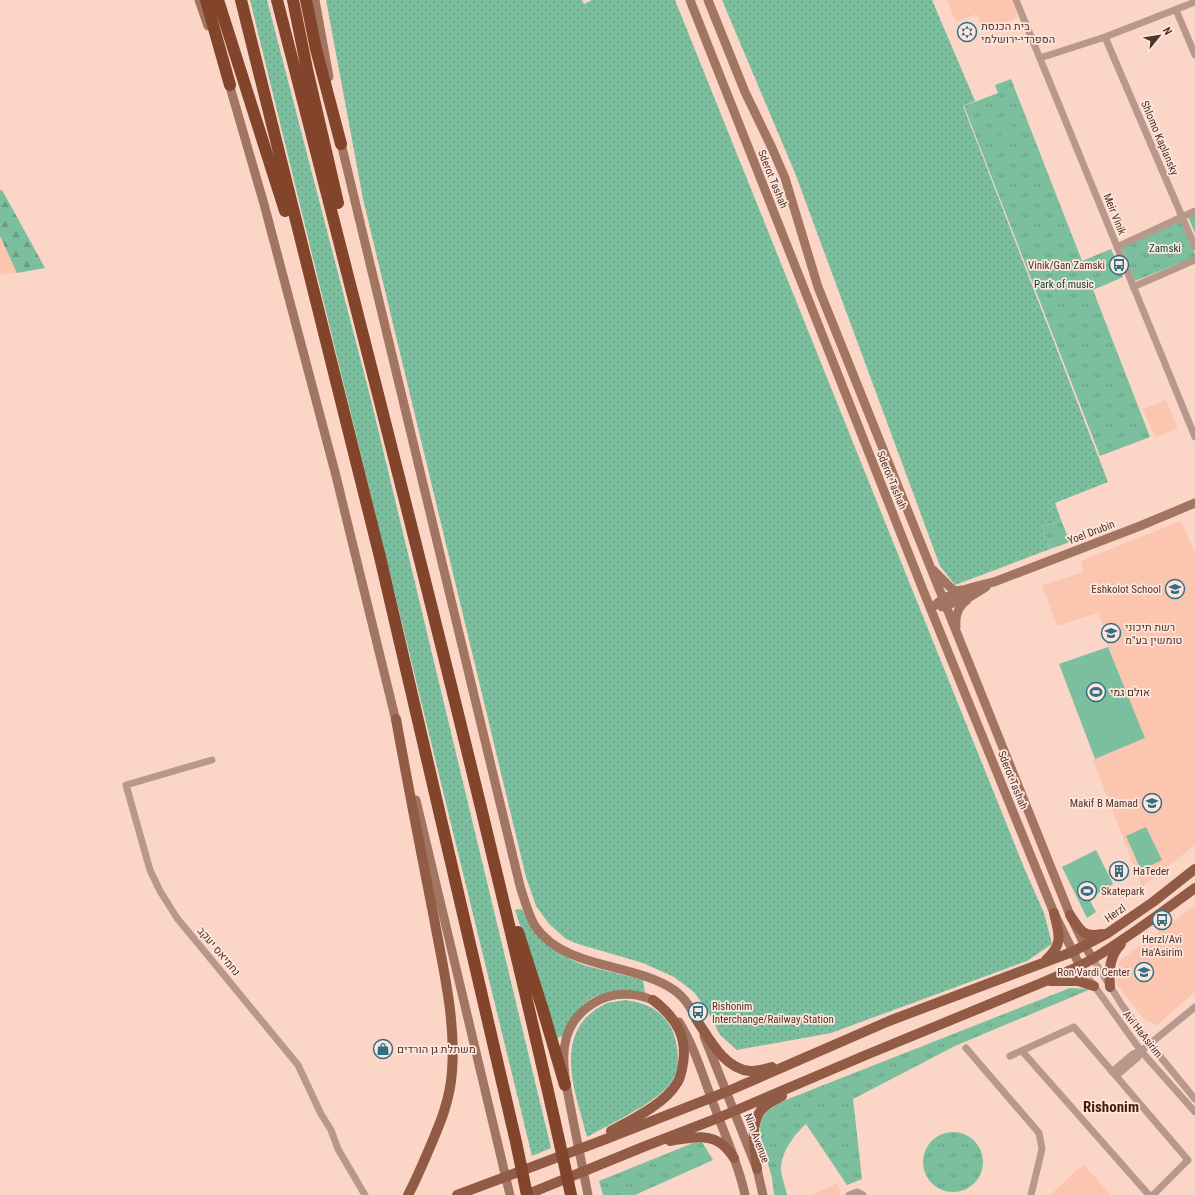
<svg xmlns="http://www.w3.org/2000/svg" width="1195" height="1195" font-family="'Roboto Condensed',Heebo,sans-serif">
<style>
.built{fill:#fbc5af}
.grass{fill:url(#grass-dots)}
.forest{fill:url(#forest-firs)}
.park{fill:url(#park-tufts)}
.pitch{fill:#7bbf9f}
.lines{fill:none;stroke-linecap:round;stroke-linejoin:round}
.street{stroke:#b7988b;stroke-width:7}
.secondary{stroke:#a17562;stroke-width:9}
.primary{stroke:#915b45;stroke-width:10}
.highway{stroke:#82452b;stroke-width:12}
.labels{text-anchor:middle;stroke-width:3.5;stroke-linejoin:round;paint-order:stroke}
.poi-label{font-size:11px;fill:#4d352b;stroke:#ffe6dc;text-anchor:start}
.street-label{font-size:11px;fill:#4d352b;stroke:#ffe6dc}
.park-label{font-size:11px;fill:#094932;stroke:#ffe6dc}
.district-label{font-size:15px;font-weight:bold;fill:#491b06;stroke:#ffe6dc}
</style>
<defs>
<pattern id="grass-dots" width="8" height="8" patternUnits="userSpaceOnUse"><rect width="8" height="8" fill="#7bbf9f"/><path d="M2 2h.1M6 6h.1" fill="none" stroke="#679c82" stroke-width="1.8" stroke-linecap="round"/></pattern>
<pattern id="forest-firs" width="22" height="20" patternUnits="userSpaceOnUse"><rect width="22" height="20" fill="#7bbf9f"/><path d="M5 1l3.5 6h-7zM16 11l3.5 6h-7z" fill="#679c82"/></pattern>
<pattern id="park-tufts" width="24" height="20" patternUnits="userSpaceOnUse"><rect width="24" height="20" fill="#7bbf9f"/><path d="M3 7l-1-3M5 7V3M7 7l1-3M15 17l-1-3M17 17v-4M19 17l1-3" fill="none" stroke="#679c82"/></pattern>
</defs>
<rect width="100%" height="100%" fill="#fbd6c7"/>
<path class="built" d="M947,0H1011L1018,17L984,31L977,14L956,22Z
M0,187L2,190L45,268L0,275Z
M1166,400L1178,428L1155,438L1143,409Z
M1181,521L1195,553V845L1142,887L1093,760L1145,738L1104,637L1107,636L1098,613L1057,626L1042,585L1084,572L1081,561Z
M1195,905V992L1157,1025L1144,1019L1116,983L1119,961Z
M1084,1165L1111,1195H1050L1079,1168Z
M837,1183L841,1191L839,1195H812Z"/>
<path class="grass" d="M250,0H267L371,400L551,1148L532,1156Z
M326,0H582L584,4L592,0H675L1025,870L1044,913L1052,944L1027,961L831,1033L737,1050L720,1035L709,1013L694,992L674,977L643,963L578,944L566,939L549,924L536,906L526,877L363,199Z
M722,0H932L975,101L963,106L1108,482L1055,503L1061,520L1042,527L1050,549L955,585L940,566L795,173Z
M522,909L528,921L554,949L568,958L583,965L643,980L645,993C633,993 622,992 610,993C585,994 572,1016 562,1036L557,1038L515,910Z
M625,1000C631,1001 638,1002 643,1004C658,1009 670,1021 674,1035C679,1051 681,1071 669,1085C654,1104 610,1124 587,1137C578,1101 558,1054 583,1021C589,1014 598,1007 607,1003C613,1002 620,1001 625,1000Z"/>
<path class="forest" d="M2,190L45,268L17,273L0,236V191Z"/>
<path class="park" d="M1011,79L1082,261L1111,249L1123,277L1093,290L1150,437L1100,456L964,106L998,93L995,85Z
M1195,214V233L1188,217Z
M1181,221L1195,254V257L1135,281L1121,247Z
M1061,520L1070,542L1050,549L1042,527Z
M1070,988L1091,989L955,1046L853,1099L862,1179L847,1185L806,1124C794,1135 782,1151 781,1167C780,1174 786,1188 787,1195H774L772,1178L761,1139L760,1126L762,1119L766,1112L783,1101Z
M923 1162a30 30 0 1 1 60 0a30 30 0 1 1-60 0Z
M702,1142L713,1160L635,1195H603L599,1181L693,1143Z"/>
<path class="pitch" d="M1012,124L1016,133L1002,138L999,129Z
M1108,647L1145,738L1095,759L1059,664Z
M1146,827L1162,860L1141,870L1126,836Z
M1096,850L1113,884L1089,899L1096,912L1087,918L1062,867Z"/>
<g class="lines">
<path class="street" d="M1016,0L1195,437
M1176,10L1195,55
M1105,37L1195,247
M1040,58L1105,37L1195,2
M1117,247L1195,211
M1133,287L1195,260
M212,760L126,785L150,870L160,891L177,918L298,1065L321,1114L331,1130L338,1149L365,1195
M1093,959L1122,1005L1150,1044L1195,1099
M1080,966L1141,1051L1195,1112
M966,1048L1039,1133L1042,1149L1031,1195
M1022,1051L1149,1195
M1010,1056L1074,1027L1188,1160L1153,1195
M1112,1072L1133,1054L1141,1051L1195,1007
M1116,1076L1138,1057L1141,1051
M849,1195L857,1192L863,1195"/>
<path class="secondary" d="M199,0L208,26
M315,0L329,77
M690,0L925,595L1054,913L1080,966
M708,0L745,92L772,148L785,178L818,287L1070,915L1085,946L1093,959
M228,80L264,204L335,472L397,725
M340,139L520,886C524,899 528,914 535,926C565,970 633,962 674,990C686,998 693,1012 699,1024
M933,570L950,587L955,591L962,590
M942,607L970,597L986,587
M931,609C935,605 939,601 943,599C958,590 977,586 994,582L1140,526L1195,503
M956,627C955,615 958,607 967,600
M416,800L510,1195
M679,1022C695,1047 704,1080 715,1108C725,1136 739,1165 745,1195
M704,1036L757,1169L763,1195
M588,1195C583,1170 578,1145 573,1120C565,1076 548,1026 599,1000C618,991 641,993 658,1003"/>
<path class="primary" d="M396,719C408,786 421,852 434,918C443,968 456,1020 452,1071C450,1102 439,1126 427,1154C421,1168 415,1182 408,1195
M1070,915C1080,930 1083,938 1102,934
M1046,960C1064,943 1059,935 1054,913
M1050,981H1078L1094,986
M1110,987C1109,970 1109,957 1121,944
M696,1019C709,1038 724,1069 750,1071C757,1071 765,1069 772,1067
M611,1131C631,1120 665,1104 677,1083C680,1079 681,1073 682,1069C689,1039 677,1018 653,1000
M670,1141C688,1138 710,1132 724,1146C728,1149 731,1154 734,1158
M757,1169C755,1151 749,1127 761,1110C766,1104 775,1100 782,1096
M457,1195L606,1139L726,1092L889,1021L1072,952L1108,933L1153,902L1195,869
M526,1195L643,1147L718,1118L866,1055L1046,981C1062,974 1079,967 1094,958C1129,937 1162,912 1195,888"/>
<path class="highway" d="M206,0L230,85
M218,0L285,211
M241,0L380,557L516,1142L527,1195
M277,0C347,271 417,543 483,816C513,942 544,1068 571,1195
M293,0L307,69L338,203
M306,0L316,49L341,144
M518,932L542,1007L565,1085"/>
</g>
<defs>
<g id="synagogue-ring" transform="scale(1)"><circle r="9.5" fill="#ffe6dc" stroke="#316f85" stroke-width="1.5"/><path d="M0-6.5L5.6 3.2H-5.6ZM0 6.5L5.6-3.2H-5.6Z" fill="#316f85"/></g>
<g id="bus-ring" transform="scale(1)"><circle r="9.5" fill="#ffe6dc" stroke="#316f85" stroke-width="1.5"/><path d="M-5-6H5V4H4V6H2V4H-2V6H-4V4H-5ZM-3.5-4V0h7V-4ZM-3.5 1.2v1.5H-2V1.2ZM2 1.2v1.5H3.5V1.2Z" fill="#316f85"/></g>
<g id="school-ring" transform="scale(1)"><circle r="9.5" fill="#ffe6dc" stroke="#316f85" stroke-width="1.5"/><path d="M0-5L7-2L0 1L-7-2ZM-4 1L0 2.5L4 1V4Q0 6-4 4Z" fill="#316f85"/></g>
<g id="stadium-ring" transform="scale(1)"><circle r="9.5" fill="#ffe6dc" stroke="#316f85" stroke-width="1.5"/><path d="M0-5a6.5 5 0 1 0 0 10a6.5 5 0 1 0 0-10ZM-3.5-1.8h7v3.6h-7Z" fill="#316f85"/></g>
<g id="building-ring" transform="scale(1)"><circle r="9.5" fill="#ffe6dc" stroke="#316f85" stroke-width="1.5"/><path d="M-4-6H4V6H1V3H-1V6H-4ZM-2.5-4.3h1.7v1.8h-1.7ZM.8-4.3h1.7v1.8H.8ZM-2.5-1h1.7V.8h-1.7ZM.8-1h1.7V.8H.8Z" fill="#316f85"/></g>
<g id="shop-ring" transform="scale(1)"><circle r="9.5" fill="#ffe6dc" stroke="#316f85" stroke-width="1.5"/><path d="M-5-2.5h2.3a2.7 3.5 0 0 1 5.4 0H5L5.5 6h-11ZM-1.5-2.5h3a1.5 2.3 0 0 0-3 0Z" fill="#316f85"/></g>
</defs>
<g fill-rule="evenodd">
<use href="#synagogue-ring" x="967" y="32"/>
<use href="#bus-ring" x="1119" y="265"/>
<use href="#school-ring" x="1175" y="589"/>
<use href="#school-ring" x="1111" y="633"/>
<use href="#stadium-ring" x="1096" y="692"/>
<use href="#school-ring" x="1152" y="803"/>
<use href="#building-ring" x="1119" y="871"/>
<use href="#stadium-ring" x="1087" y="891"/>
<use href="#bus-ring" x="1162" y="920"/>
<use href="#school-ring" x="1144" y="972"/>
<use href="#bus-ring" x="698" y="1012"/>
<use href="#shop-ring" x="383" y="1049"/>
</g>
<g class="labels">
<g class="poi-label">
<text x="981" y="30">בית הכנסת<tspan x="981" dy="13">הספרדי-ירושלמי</tspan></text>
<text x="1105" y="269" text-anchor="end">Vinik/Gan Zamski</text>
<text x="1161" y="593" text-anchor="end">Eshkolot School</text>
<text x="1125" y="631">רשת תיכוני<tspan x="1125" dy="13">טומשין בע"מ</tspan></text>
<text x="1110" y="696">אולם גמי</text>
<text x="1138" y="807" text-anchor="end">Makif B Mamad</text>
<text x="1133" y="875">HaTeder</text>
<text x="1101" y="895">Skatepark</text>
<text x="1162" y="943" text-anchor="middle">Herzl/Avi<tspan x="1162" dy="13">Ha'Asirim</tspan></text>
<text x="1130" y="976" text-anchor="end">Ron Vardi Center</text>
<text x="712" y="1010">Rishonim<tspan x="712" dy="13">Interchange/Railway Station</tspan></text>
<text x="397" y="1053">משתלת גן הורדים</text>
</g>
<g class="street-label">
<text transform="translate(1160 138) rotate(67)" y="4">Shlomo Kaplansky</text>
<text transform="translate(773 179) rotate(68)" y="4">Sderot Tashah</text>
<text transform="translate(1115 214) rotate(68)" y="4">Meir Vinik</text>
<text transform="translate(892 480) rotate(68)" y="4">Sderot Tashah</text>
<text transform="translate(1091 532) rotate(-21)" y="4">Yoel Drubin</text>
<text transform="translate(1013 780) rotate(68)" y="4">Sderot Tashah</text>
<text transform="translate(1115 913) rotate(-35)" y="4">Herzl</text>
<text transform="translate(219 951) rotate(50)" y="4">נחמיאס יעקב</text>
<text transform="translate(1143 1034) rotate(52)" y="4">Avi HaAsirim</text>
<text transform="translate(757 1138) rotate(69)" y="4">Nim Avenue</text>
</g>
<g class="park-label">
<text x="1165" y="252">Zamski</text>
<text x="1064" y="288">Park of music</text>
</g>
<g class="district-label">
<text x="1111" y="1112">Rishonim</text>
</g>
</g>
<g transform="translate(1159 36) rotate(60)" stroke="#ffe6dc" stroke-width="3" paint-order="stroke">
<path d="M0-3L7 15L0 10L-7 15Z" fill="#4d352b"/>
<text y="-6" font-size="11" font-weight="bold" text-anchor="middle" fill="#4d352b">N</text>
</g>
</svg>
